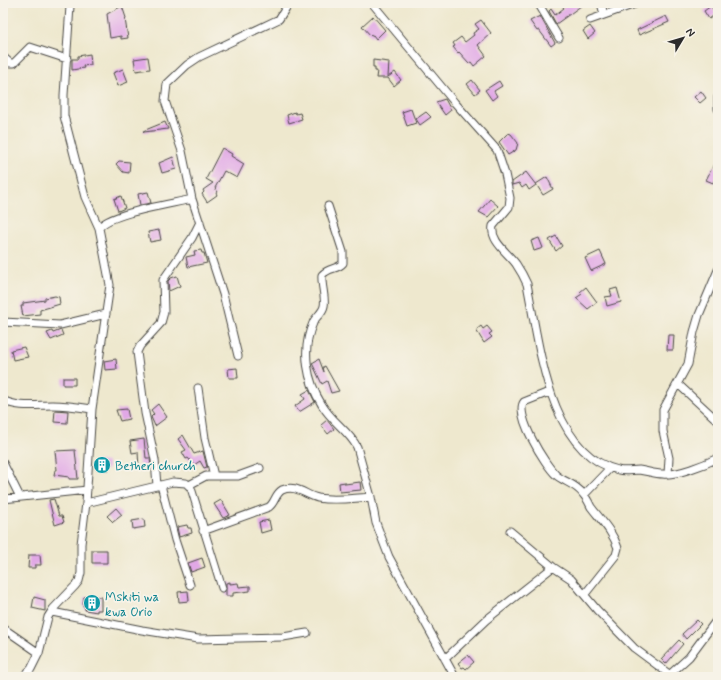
<svg xmlns="http://www.w3.org/2000/svg" width="721" height="680" font-family="Mynerve,sans-serif">
<style>
.building{fill:#e1a8e6}
.lines{fill:none;stroke-linecap:round;stroke-linejoin:round}
.minor-casing{stroke:#484743;stroke-width:9}
.minor{stroke:#fff;stroke-width:7}
.labels{text-anchor:middle;stroke-width:3.5;stroke-linejoin:round;paint-order:stroke}
.culture-label{font-size:13px;fill:#0d838f;stroke:#f7f3e8;text-anchor:start}
</style>
<rect width="100%" height="100%" fill="#f7f3e8"/>
<filter id="ink" filterUnits="userSpaceOnUse"><feTurbulence type="fractalNoise" baseFrequency=".025" numOctaves="2"/><feDisplacementMap in="SourceGraphic" scale="8" xChannelSelector="R" yChannelSelector="G"/><feConvolveMatrix kernelMatrix="1 2 1 2 8 2 1 2 1" color-interpolation-filters="sRGB"/></filter>
<filter id="wash" filterUnits="userSpaceOnUse"><feTurbulence type="fractalNoise" baseFrequency=".012" numOctaves="4" result="noise"/><feDisplacementMap in="SourceGraphic" scale="16" xChannelSelector="R" yChannelSelector="G"/><feGaussianBlur stdDeviation="0.9" result="paint"/><feColorMatrix in="noise" values="0 0 0 0 0 0 0 0 0 0 0 0 0 0 0 0 0 1.4 0 .05"/><feComposite in="paint" operator="in"/></filter>
<g filter="url(#wash)">
<rect width="100%" height="100%" fill="#eee8ce"/>
<g id="blocks">
<path class="building" d="M560,3H585L556,24L549,11L551,9L555,15L564,8Z
M122,6L126,18L125,19L128,38L121,39V36L110,38L107,14Z
M711,6L716,14L709,19L704,11Z
M373,16L385,30L376,39L373,35L371,36L362,26Z
M540,16L555,43L551,46L539,30L537,31L530,21Z
M666,16L669,22L639,35L637,30Z
M481,20L491,33L478,45L486,56L474,66L471,62L469,63L459,52L458,53L453,47L455,46L453,43L461,37L465,42L474,35L473,33L479,29L475,24Z
M590,26L595,33L588,39L583,31Z
M90,54L91,65L83,66L84,68L72,70V59H78V56Z
M148,57L150,69L136,71L134,59Z
M373,60L389,62L388,77L395,72L401,80L394,86L388,78H376L377,71H375V67H373Z
M123,69L128,82L118,86L113,73Z
M472,80L480,90L475,94L467,84Z
M499,81L502,86L494,91L497,96L492,100L485,90Z
M701,91L706,98L700,103L694,97Z
M445,99L451,110L445,115L436,102Z
M411,109L416,123L407,126L402,112Z
M295,112L296,114L300,113L302,119L289,123L287,115Z
M426,112L431,117L420,125L416,119Z
M165,122L168,129L144,132L143,131Z
M508,133L511,134L518,143L516,150L508,155L499,142Z
M222,148L232,154L231,156L244,164L237,178L224,171L215,188L218,192L216,193L217,195L207,202L202,194L204,192L203,190L213,183L206,179Z
M173,157L176,169L162,173L159,163Z
M119,161L130,162L129,173L123,172L116,164Z
M713,166L718,168V173L713,183L706,180Z
M526,172L536,185L529,190L526,185L522,188L519,183L512,185V182Z
M547,177L553,189L543,195L536,184Z
M148,192L151,203L140,205L138,194Z
M121,196L125,208L118,211L114,199Z
M490,199L498,206L488,217L479,212Z
M159,230L161,240L150,242L148,232Z
M556,236L562,246L556,251L549,240Z
M539,238L543,248L534,251L531,241Z
M201,250L202,253H204L207,263L188,267L186,257L195,255L194,251Z
M600,251L606,264L591,271L585,258Z
M177,276L180,286L169,291L168,281L171,278Z
M586,287L597,302L588,309L576,298L582,294L580,292Z
M617,288L621,302L607,306L605,297L612,296L610,290Z
M55,296L59,297L60,304L40,310V314L23,316L21,306H23V303L45,300V298Z
M481,326L483,329L487,326L492,332L489,334L492,337L484,343L476,330Z
M61,330L63,335L51,340L47,333L52,331L53,333Z
M668,335H674L673,350H667Z
M24,347L28,357L13,360L11,350Z
M116,359L117,369L105,370L104,361Z
M319,359L324,372L323,367L325,366L339,391L331,393L327,381L322,384L312,363Z
M237,368L238,378H229L228,369Z
M63,378H75V385H63Z
M309,390L315,402L299,412L295,406L305,399L302,394Z
M158,404L167,417L155,426L151,417L154,414L151,410Z
M127,409L129,419L120,421L116,410Z
M55,410L68,411L67,423L54,422Z
M327,420L334,429L328,434L321,425Z
M183,435L194,454L203,451L207,467L204,468L200,461L194,465L188,458L186,459L182,452L186,450L178,439Z
M144,439L146,458H150L151,468L139,469L138,452L132,453L130,441Z
M75,450L78,479H69V477L54,475L55,470H57L55,451Z
M97,461L108,462V470L96,469Z
M345,482V484L360,482L361,490L340,492L339,483Z
M54,499L59,516H62L64,522L55,525L49,500Z
M221,500L230,515L223,518L214,504Z
M116,508L122,515L113,522L107,516Z
M144,519L145,527L133,529L132,521Z
M269,520L271,530L261,533L259,522Z
M187,525L188,528H191L192,533L179,537L177,527Z
M92,550H107V563H92Z
M29,555H40L41,565H35V568H28Z
M202,558L205,567L191,572L188,563Z
M230,582V584L238,583L239,587L250,586V591L233,593V596H226V583Z
M188,591L189,601L179,602L178,592Z
M34,597L45,600V611L32,608Z
M84,597H101V610H97V612L85,610V606H83Z
M697,620L701,624L686,639L682,634Z
M679,640L683,644L666,664L661,659Z
M468,655L474,662L466,669L464,667L462,668L458,663Z"/>
</g>
</g>
<g filter="url(#ink)">
<use href="#blocks" fill-opacity="0" stroke="#484743" stroke-width="1"/>
<g class="lines">
<g class="minor-casing">
<path id="minor" d="M372,3L455,103L497,150L505,174L510,198L509,207L493,226C490,241 508,253 516,264C520,270 524,277 527,284C539,342 548,453 618,470C625,472 632,470 639,470C647,471 655,474 663,474C676,476 706,464 718,458
M538,3L559,38
M601,3L604,15
M70,6L64,95V116L85,197L99,228
M590,20L638,3
M3,57L10,63H14L30,47L67,59
M718,97V109
M328,206L343,252V263C337,270 329,267 322,275C321,285 326,298 324,306C323,313 315,317 313,323C301,350 307,381 322,405C332,422 349,431 357,447L371,497L376,523L389,557L455,677
M3,322L60,325L106,314
M238,356L223,294L192,199L182,151L165,101L167,84L187,65L199,57L279,19L289,3
M678,384L718,421
M198,388L205,438L214,476
M549,392L524,402C514,414 545,465 556,475C564,482 576,484 583,494C587,498 589,503 591,507C601,520 613,532 618,548L616,555L585,594
M3,400C17,408 36,405 52,405C65,405 79,407 92,409
M3,463L20,497
M668,474L669,458L663,431V410L688,364L694,332L699,315L718,270
M161,485L175,540L190,585
M189,485L206,476H238L260,468
M157,486L155,460L145,413L137,352L140,346L161,323L164,312L163,280L192,238L200,222
M584,495L610,468
M3,499L87,490
M86,503L173,482L186,483L191,488L222,588
M203,531L269,507C275,503 275,494 282,490C296,484 305,495 318,498C335,501 354,498 371,497
M510,531L553,567L571,579L597,610L634,648L669,674
M52,612L142,630L198,639L283,637L307,633
M3,628L39,653
M445,659L486,620L553,567
M23,677L31,669L39,653L48,617L53,609L75,586L79,581L81,573V544L86,503L92,409L110,285L99,228C109,213 172,204 192,199
M667,677L689,657L718,618"/>
</g>
<use href="#minor" class="minor"/>
</g>
</g>
<defs>
<g id="building-disc" transform="scale(0.9)"><circle r="9.5" fill="#0f9aa8" stroke="#f7f3e8"/><path d="M-4-6H4V6H1V3H-1V6H-4ZM-2.5-4.3h1.7v1.8h-1.7ZM.8-4.3h1.7v1.8H.8ZM-2.5-1h1.7V.8h-1.7ZM.8-1h1.7V.8H.8Z" fill="#fff"/></g>
</defs>
<g fill-rule="evenodd">
<use href="#building-disc" x="102" y="465"/>
<use href="#building-disc" x="92" y="603"/>
</g>
<g class="labels">
<g class="culture-label">
<text x="115" y="470">Betheri church</text>
<text x="105" y="601">Mskiti wa<tspan x="105" dy="15">kwa Orio</tspan></text>
</g>
</g>
<rect width="721" height="680" fill="none" stroke="#f7f3e8" stroke-width="16"/>
<g transform="translate(683 38) rotate(52)" stroke="#f7f3e8" stroke-width="3" paint-order="stroke">
<path d="M0-3L7 15L0 10L-7 15Z" fill="#2b2b2b"/>
<text y="-6" font-size="11" font-weight="bold" text-anchor="middle" fill="#2b2b2b">N</text>
</g>
</svg>
